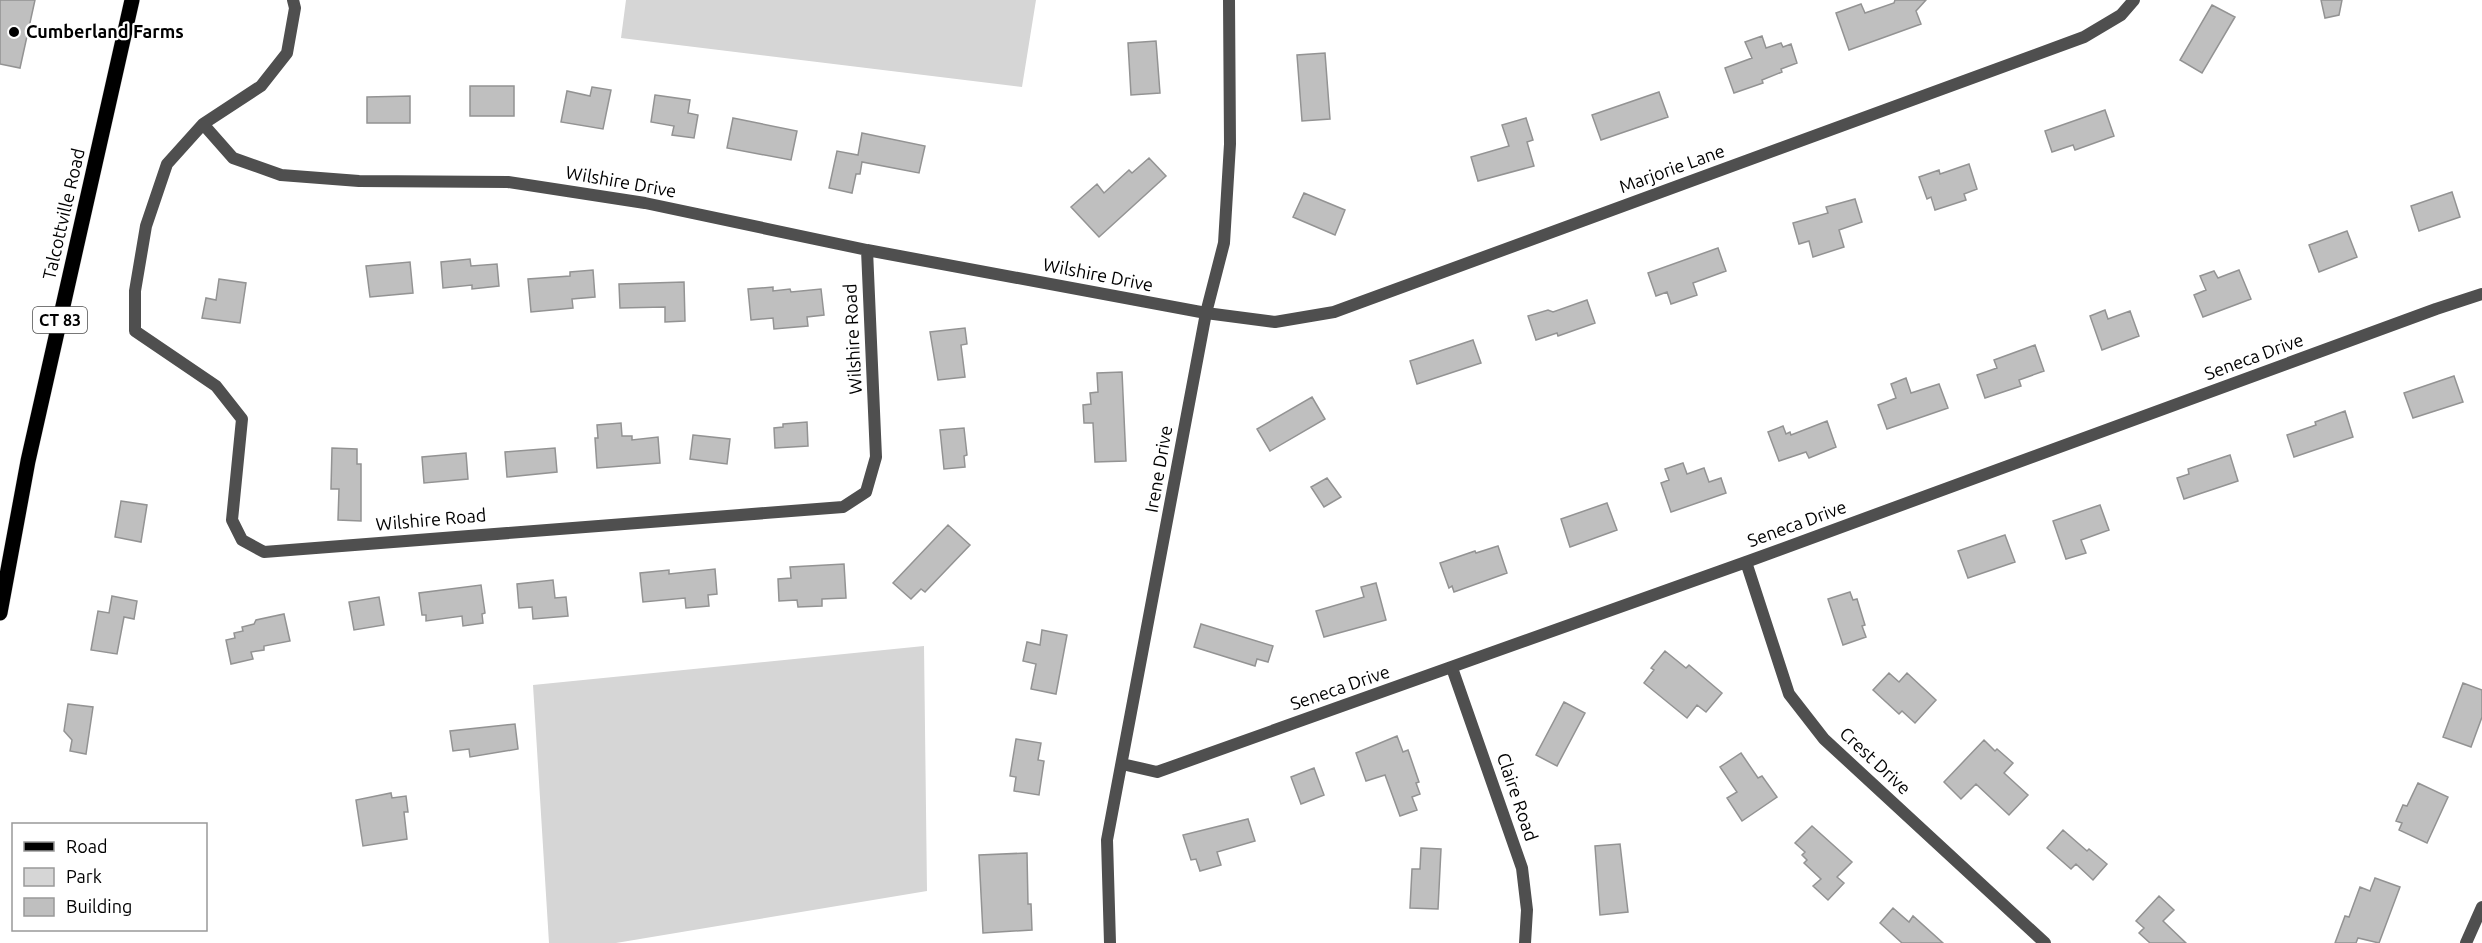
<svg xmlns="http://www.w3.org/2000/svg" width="2482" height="943" font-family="Ubuntu,sans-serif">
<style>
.green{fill:#d6d6d6}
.building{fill:#bfbfbf;stroke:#939393;stroke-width:1.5}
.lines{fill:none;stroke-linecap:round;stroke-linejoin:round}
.primary-casing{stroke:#dbdbdb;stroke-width:16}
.minor{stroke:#4f4f4f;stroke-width:12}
.primary{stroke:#000;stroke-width:15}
.poi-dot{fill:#000;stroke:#fff;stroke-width:2}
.labels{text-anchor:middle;stroke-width:4.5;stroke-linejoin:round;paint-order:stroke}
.shield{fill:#fff;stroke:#4c4c4c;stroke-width:1.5}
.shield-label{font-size:16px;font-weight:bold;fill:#000}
.poi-label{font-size:18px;font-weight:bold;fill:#000;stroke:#fff;text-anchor:start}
.street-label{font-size:18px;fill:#000;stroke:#fff}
</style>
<rect width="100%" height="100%" fill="#fff"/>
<path class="green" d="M626,0H1036L1022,87L621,38Z
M924,646L927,891L616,943H549L533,685Z"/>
<path class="building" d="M0,0H35L20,68L0,64Z
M1895,0H1926L1916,11L1921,24L1849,50L1836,13L1861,4L1865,13L1894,3Z
M2321,0H2342L2339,15L2325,18Z
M2212,5L2235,17L2202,73L2180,60Z
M1762,36L1766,48L1781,43L1783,47L1791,44L1797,63L1781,69L1782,72L1762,80L1763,83L1734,93L1725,68L1752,58L1745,42Z
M1156,41L1160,93L1131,95L1128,43Z
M1325,53L1330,119L1302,121L1297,55Z
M470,86H514V116H470Z
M592,87L611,90L603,129L561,122L567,91L590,96Z
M1659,92L1668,117L1601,140L1592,115Z
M655,95L690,100L688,113L698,115L694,138L672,135L674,126L651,122Z
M410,96V123H367V97Z
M2105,110L2114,136L2075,150L2073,145L2052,152L2045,131Z
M733,118L797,131L791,160L727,148Z
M1526,118L1533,140L1527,142L1534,166L1478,181L1471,157L1509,146L1502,125Z
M862,133L925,146L919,173L862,162L860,174H856L852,193L829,188L837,151L858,155Z
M1149,158L1166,176L1099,237L1071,207L1097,184L1104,193L1129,170L1132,173Z
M1969,164L1977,189L1964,194L1966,200L1935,210L1931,197L1927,199L1919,177L1939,170L1940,174Z
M2452,192L2460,217L2419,231L2411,206Z
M1304,193L1345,210L1335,235L1293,217Z
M1855,199L1862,222L1839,230L1844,247L1813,257L1809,241L1799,244L1793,223L1828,213L1826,207Z
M2347,231L2357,257L2319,272L2309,245Z
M1718,248L1726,271L1693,283L1697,295L1671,304L1667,292L1656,296L1648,273Z
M470,259L471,266L497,264L499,286L472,289V285L443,288L441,262Z
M410,262L413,293L370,297L366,266Z
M593,270L595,297L572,299L573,308L531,312L528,279L570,276V272Z
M2239,270L2251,299L2203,317L2194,295L2206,290L2200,276L2214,271L2218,278Z
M219,279L246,283L240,323L202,318L206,298L216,300Z
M684,282L685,321L665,322V307L620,308L619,284Z
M773,287V291L790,289L791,292L821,289L824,315L807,317L808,326L774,329L773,318L751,320L748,289Z
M1587,300L1595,323L1558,336L1557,333L1536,340L1528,316L1548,310L1553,312Z
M2105,310L2108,319L2130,311L2139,336L2102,350L2090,316Z
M965,328L967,344L961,345L965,377L938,380L930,332Z
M1473,340L1481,363L1417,384L1410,361Z
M2035,345L2044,371L2019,380L2021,386L1985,398L1977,375L1997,368L1994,360Z
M1122,372L1126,461L1095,462L1093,423H1084L1083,405L1091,404L1090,393L1098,392L1097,373Z
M2454,376L2463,402L2413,418L2404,393Z
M1906,378L1911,393L1939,384L1948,408L1887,429L1878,405L1896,398L1891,384Z
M1312,397L1325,419L1270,451L1257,429Z
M2345,411L2353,437L2294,457L2287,435L2316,425L2315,422Z
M1827,421L1836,447L1809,458L1806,452L1779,461L1768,432L1783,426L1786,434L1790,432L1791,435Z
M807,422L808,446L775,448L774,428L783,427V424Z
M621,423L622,436H632V440L658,437L660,463L597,468L595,438H598L597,425Z
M964,428L967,455L964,456L965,467L944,469L940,430Z
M693,435L730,439L727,464L690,459Z
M332,448L357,449V464H361V521L338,520L339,489H331Z
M555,448L557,472L507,477L505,452Z
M466,453L468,479L424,483L422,457Z
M2230,455L2238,481L2184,499L2177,478L2189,474L2188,469Z
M1683,463L1687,474L1704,468L1709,482L1721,478L1726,493L1671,512L1661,483L1669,480L1665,469Z
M1327,478L1341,497L1324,507L1311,487Z
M121,501L147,505L141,542L115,537Z
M1607,503L1617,530L1570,547L1561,519Z
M2100,505L2109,530L2081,540L2086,553L2066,559L2053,521Z
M948,525L970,545L925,592L921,589L911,599L893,583Z
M2005,535L2015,562L1968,578L1958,551Z
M1498,546L1507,573L1454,592L1452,586L1449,588L1440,563L1475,551L1476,553Z
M844,564L846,598L822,599V606L798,607L797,600L779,601L778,579L791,578L790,567Z
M715,569L717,594L708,595L709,606L686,608L685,598L643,602L640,573L669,570V574Z
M553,580L555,598L566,597L568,616L533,619L532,607L519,608L517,584Z
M1376,583L1386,620L1324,637L1316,611L1364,597L1361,587Z
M481,585L485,613L482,614L483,623L463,626L462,616L426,621V615H422L419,593Z
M1850,592L1853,600L1857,599L1865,625L1862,626L1866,637L1843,645L1828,599Z
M112,596L137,601L134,619L124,617L117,654L91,650L98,611L109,613Z
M379,597L384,625L354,630L349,602Z
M284,614L290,641L264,646V650L251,652L253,659L231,664L226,640L235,638L234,633L243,631L242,627L254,624L256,620Z
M1201,624L1273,646L1268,662L1257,659L1255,666L1194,647Z
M1042,630L1067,635L1056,694L1031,689L1036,664L1023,661L1027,642L1040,645Z
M1665,651L1686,668L1689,665L1722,693L1706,712L1697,705L1687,718L1644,683L1654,670L1651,668Z
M1889,673L1899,682L1907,673L1936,700L1915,723L1902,711L1899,714L1873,690Z
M2463,683L2482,690V717L2471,747L2443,737Z
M1564,702L1585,713L1557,766L1536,755Z
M68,704L93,707L86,754L70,751L72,740L64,731Z
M515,724L518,749L470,757L469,749L453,751L450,731Z
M1397,736L1403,752L1408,750L1419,782L1416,783L1420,794L1412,797L1417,810L1400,816L1385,775L1366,781L1356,753Z
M1016,739L1041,743L1038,760L1044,761L1039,795L1014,791L1016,777L1010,776Z
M1984,740L1995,751L1997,749L2013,763L2004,773L2028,795L2009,815L1976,784L1961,799L1944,782Z
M1741,753L1758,778L1762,776L1777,797L1742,821L1727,798L1737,792L1720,767Z
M1314,768L1324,795L1301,804L1291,777Z
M2418,783L2448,797L2427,843L2399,830L2402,823L2396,821L2403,805L2407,806Z
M391,793L392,798L406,796L408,812H404L407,839L363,846L356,800Z
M1248,819L1255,841L1217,852L1221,865L1200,871L1196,859L1191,860L1183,835Z
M1812,826L1852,862L1837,877L1844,883L1828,900L1813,886L1821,879L1804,863L1807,860L1802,855L1805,852L1795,843Z
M2063,830L2087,851L2089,849L2107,864L2093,880L2076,864L2071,869L2047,848Z
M1620,844L1628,912L1600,915L1595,846Z
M1421,848L1441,849L1438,909L1410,908L1412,869H1420Z
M1027,853L1028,904H1031L1032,930L983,933L979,855Z
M2375,878L2400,887L2379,943L2358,938L2356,943H2335L2345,916L2349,917L2360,887L2370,891Z
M2159,896L2174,910L2163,921L2186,943H2150L2139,933L2144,928L2136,921Z
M1893,908L1909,922L1913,916L1943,943H1902L1880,923Z"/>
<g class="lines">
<g class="primary-casing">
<path id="primary" d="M0,613L28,461L132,0"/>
</g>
<path class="minor" d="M293,0L295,8L287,53L261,86L203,124L167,164L146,226L135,291V331L216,386L242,419L232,520L242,540L264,552L843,507L866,492L876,457L867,250
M203,124L233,158L281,175L359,181L508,182L645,203L867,250L1206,313L1275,322L1334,312L2084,37L2121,15L2134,0
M1746,562L1789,694L1824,739L2045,943
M1452,668L1522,868L1527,910L1525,943
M1122,764L1157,772L1746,562L2436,309L2482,294
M1110,943L1107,840L1206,313L1224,243L1230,144L1229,0
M2466,943L2482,907"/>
<use href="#primary" class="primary"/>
</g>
<circle class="poi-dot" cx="14" cy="32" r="6"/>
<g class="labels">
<rect class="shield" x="33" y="307" width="54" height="26" rx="4.5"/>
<g class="shield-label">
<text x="60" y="326">CT 83</text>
</g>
<g class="poi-label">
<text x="26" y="38">Cumberland Farms</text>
</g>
<g class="street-label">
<text transform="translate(1672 169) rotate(-20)" y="6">Marjorie Lane</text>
<text transform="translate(621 182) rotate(10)" y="6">Wilshire Drive</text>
<text transform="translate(64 214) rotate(-77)" y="6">Talcottville Road</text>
<text transform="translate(1098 275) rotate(11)" y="6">Wilshire Drive</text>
<text transform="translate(853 339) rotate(-93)" y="6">Wilshire Road</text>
<text transform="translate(2254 357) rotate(-20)" y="6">Seneca Drive</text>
<text transform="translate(1159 469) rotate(-80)" y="6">Irene Drive</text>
<text transform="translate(431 520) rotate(-5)" y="6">Wilshire Road</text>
<text transform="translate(1797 524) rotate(-20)" y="6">Seneca Drive</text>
<text transform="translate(1340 688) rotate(-19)" y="6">Seneca Drive</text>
<text transform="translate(1875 761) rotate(43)" y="6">Crest Drive</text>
<text transform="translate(1517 797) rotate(71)" y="6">Claire Road</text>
</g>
</g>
<rect x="12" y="823" width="195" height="108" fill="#ffffff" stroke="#999999" stroke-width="1.5"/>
<rect x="24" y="842" width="30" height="9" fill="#000000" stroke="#999999" stroke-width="1.5"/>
<text x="66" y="853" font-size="18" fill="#000000">Road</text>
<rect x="24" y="868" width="30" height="18" fill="#d6d6d6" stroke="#999999" stroke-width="1.5"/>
<text x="66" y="883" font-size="18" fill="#000000">Park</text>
<rect x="24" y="898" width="30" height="18" fill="#bfbfbf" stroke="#999999" stroke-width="1.5"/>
<text x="66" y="913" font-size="18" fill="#000000">Building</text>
</svg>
